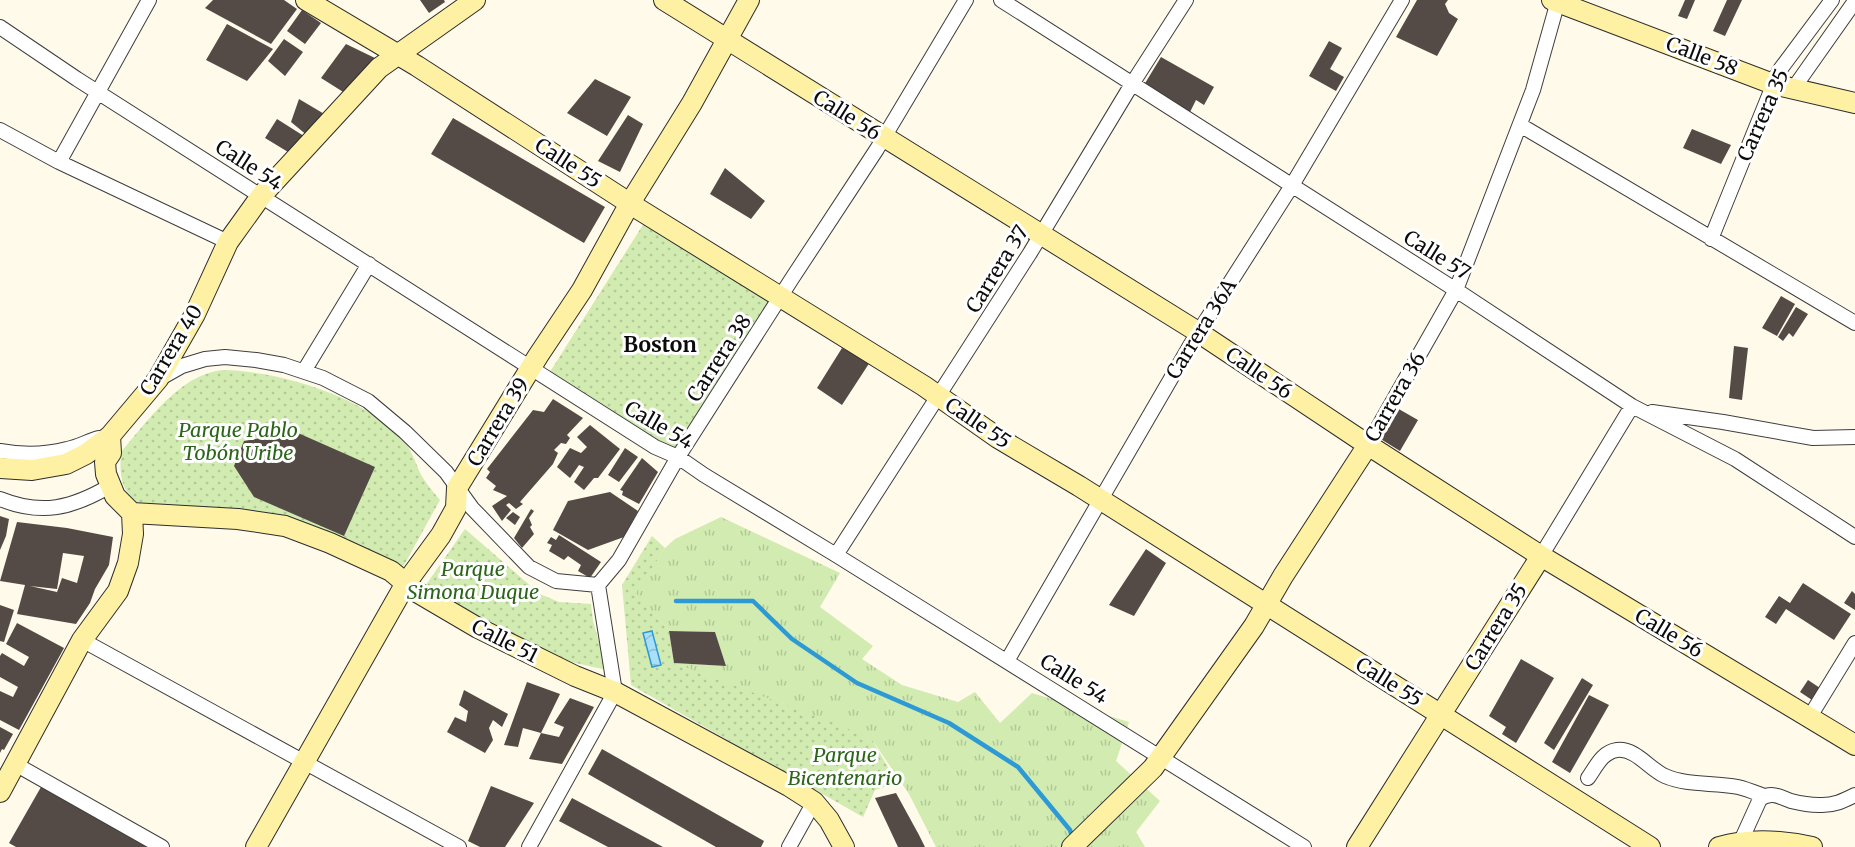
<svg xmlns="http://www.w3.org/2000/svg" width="1855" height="847" font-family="Merriweather,serif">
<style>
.grass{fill:url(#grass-tufts)}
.park{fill:url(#park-dots)}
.water{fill:url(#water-waves);stroke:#2d99d5;stroke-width:1.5}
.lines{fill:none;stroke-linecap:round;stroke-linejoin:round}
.stream{stroke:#2d99d5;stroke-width:4.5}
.building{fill:#544b47;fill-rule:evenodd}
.street-casing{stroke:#3e3e3e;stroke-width:16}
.secondary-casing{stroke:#2d2d2d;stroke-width:22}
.street{stroke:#fff;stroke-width:14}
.secondary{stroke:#fff1a4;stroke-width:20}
.labels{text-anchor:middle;stroke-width:6;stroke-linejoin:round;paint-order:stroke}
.street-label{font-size:20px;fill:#0b0b0b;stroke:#fff}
.park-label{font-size:20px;font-style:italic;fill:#2c6519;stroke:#fff}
.neighbourhood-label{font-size:21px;font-weight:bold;fill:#0b0b0b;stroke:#fff}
</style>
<defs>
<pattern id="grass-tufts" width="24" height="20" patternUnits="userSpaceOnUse" patternTransform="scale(1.5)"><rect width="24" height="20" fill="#d1ebb1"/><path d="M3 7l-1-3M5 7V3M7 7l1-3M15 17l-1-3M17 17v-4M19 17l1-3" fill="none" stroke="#b2c897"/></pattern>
<pattern id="park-dots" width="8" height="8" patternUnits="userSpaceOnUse" patternTransform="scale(1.5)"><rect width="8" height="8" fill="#d1ebb1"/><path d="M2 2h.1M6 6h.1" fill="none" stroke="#b2c897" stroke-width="1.8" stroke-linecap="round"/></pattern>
<pattern id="water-waves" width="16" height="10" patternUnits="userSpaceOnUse" patternTransform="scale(1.5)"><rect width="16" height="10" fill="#aadffa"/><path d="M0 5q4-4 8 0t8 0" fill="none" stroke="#91bed5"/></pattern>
</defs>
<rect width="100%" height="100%" fill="#fffae9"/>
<path class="grass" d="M721,517L840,573L820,607L873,646L862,659L902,685L958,702L975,692L1000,723L1032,693L1129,722L1116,761L1160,801L1136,832L1145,847H936L909,794L873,741L674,663L726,666L715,632L669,631L635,593L665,548L675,539Z"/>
<path class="park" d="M646,220L775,300L677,455L548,375Z
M222,370C280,371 365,396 404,441C413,451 416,467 423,478C428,486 434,493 440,500L403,567H394L361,550L148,509C122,495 119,480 121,452C148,421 179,375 222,370Z
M465,529L540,594L559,602L591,604L593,621L607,670L549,657L423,589Z
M652,536L665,548L636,593L669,631L674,663L842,726L873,741L897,783L875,790L863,817L631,685L622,585Z"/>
<path class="water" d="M652,631L661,665L652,667L643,633Z"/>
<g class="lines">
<path class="stream" d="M676,601H753L792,639L857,683L949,723L1018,767L1070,830L1073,839"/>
</g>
<path class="building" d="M213,0H284L297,9L271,44L205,8Z
M420,0H444L445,2L429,13Z
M1417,0H1448L1445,4L1449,13L1458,19L1437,56L1396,37Z
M1685,0H1695L1687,19L1678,16Z
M1727,0H1742L1725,36L1713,31Z
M302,10L321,23L305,44L287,31Z
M227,24L273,49L247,81L206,60Z
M284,39L303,52L285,76L268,61Z
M1329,41L1342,48L1330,69L1344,77L1336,91L1309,76Z
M346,44L379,60L348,95L321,78Z
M1161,57L1214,87L1204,105L1196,100L1190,112L1144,85Z
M595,79L631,97L607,136L567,113Z
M299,99L326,115L308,136L291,122Z
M628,115L643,124L620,172L598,161Z
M453,118L605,207L584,243L431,154Z
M277,119L307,138L293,155L265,138Z
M1692,129L1731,145L1721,164L1683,148Z
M725,168L765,201L751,219L710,194Z
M1781,296L1795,304L1777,336L1762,328Z
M1796,307L1808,314L1793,337L1789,333L1783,341L1778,337Z
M1734,346L1748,348L1742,400L1729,398Z
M842,348L870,362L842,405L817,388Z
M553,399L583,418L567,435L570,438L566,444L561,443L554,450L558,453L553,464L520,502L523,504L516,509L509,503L506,505L511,510L502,521L492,506L507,496L493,490L496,486L486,478L490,472L487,469L533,410L544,412Z
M1397,408L1418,420L1400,451L1379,438Z
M590,425L620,449L598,478H594L584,490L574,482L584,467L579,465L570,478L557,467L570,448L581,453L587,447L577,437Z
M298,433L375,467L344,536L254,497L234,466L244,441L284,434L296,439Z
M625,448L638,457L619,482L608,475Z
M642,458L658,472L639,504L622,495L623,491L620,490Z
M610,492L638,511L624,537L588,550L553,530L568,501Z
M531,509L534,511L529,518L532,525L530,527L534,534L522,548L514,538Z
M513,512L520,517L515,525L506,518Z
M0,516L9,519L6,536L0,550Z
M17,522L67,528L113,537L109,565L95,589L90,603L76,624L17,614L25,585L0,581ZM63,553L84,556L77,583L62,578L56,595L57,592L30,586L57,589Z
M559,535L601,562L590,578L578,571L581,565L568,556L564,560L549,551L552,545L547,543L551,537L556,540Z
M1146,549L1166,563L1134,616L1109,605Z
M1803,583L1851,614L1834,640L1786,609L1776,624L1765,617L1779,596L1790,603Z
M1852,591L1855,594V610L1844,603Z
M0,605L14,610L4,642L0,641Z
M17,623L64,648L19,730L0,720V691L13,697L18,687L0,677V656L2,653L24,666L29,657L6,644Z
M669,631L715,632L726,666L674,663Z
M1521,659L1554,678L1516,743L1502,734L1506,727L1489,716Z
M1582,678L1593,685L1554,750L1544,743Z
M1808,680L1820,688L1812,700L1800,692Z
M527,682L560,694L541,733L523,728L518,747L504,745Z
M464,690L508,714L502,727L493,720L489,728L493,740L485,753L447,732L455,717L466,722L468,711L459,705Z
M1589,695L1609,705L1570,773L1552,762Z
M570,698L594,707L562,764L529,759L541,733L559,737L564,727L554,723Z
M0,727L13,734L4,750L2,749L0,753Z
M602,749L764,841L761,847H716L588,774Z
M491,786L534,803L505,847H480L468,841Z
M41,787L147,847H16L9,843Z
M896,793L919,835L925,847H898L875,798Z
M572,798L663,847H608L559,821Z"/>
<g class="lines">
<g class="street-casing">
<path id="street" d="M1001,0L1456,290L1632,406L1735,459L1855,537
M0,27L77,79L655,447L678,457L704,475L836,555L1304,847
M1795,89L1798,82L1855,1
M1520,125L1855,323
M0,130L59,162L228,242
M59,162L149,0
M1711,239L1779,71L1832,0
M304,371L369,264
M159,379L182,366L205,359L225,357L256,360L284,365L323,378L368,401L405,432L446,472L472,508L529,567L556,581L598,585
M1652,412L1723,422L1813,438L1855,437
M1368,445L1456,290L1533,90L1558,1
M0,451C23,455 44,455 67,449C78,447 88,441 99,438
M0,499C42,516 72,508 110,486
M836,555L1030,253L1132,84L1186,0
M1541,556L1632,406
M82,640L459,847
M1007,661L1191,344L1291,187L1402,0
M1809,718L1855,643
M15,764L162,847
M1588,778C1596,767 1602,752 1617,750C1636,748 1649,769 1665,776C1688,786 1713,782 1738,787C1747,789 1756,793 1764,796
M1740,843L1760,799C1772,791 1780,797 1791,801C1799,803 1811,805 1819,805C1833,806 1843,801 1855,795
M529,847L615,692L598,585L619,560L678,457L791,280L877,149L966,0
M789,847L814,802"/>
</g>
<g class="secondary-casing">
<path id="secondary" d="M306,0L417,66L640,210L924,386L998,438L1079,486L1650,847
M664,0L1198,332L1368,445L1541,556L1855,745
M1552,0L1773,84L1855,103
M0,468L32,470L66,464L86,454L110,436L158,379L195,314L228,242L261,196L379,68L475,0
M132,513L238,519L285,526L330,543L391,571L415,591L478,628L575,676L615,692L789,786L814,802L829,820L844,847
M0,792L82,640L118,591L128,563L133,534L132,513L115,496L106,474L105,462L111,453L110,436
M256,847L406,583L441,535L456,508L457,488L538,356L582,290L630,203L692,103L749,0
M1072,847L1153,768L1254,626L1283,576L1368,445
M1357,847L1541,556
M1719,847C1750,838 1780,840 1812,847"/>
</g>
<use href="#street" class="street"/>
<use href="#secondary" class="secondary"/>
</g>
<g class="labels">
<g class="street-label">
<text transform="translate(1702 56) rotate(21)" y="7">Calle 58</text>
<text transform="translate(847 115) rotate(32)" y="7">Calle 56</text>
<text transform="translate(1763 115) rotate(-66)" y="7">Carrera 35</text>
<text transform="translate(568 163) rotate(33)" y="7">Calle 55</text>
<text transform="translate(249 165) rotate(33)" y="7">Calle 54</text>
<text transform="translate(1437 255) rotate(32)" y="7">Calle 57</text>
<text transform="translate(997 269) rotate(-58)" y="7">Carrera 37</text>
<text transform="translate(1201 329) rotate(-58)" y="7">Carrera 36A</text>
<text transform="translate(171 350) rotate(-59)" y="7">Carrera 40</text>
<text transform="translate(719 358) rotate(-57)" y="7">Carrera 38</text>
<text transform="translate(1259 373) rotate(34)" y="7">Calle 56</text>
<text transform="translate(1395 397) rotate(-60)" y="7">Carrera 36</text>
<text transform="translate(498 422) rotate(-59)" y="7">Carrera 39</text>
<text transform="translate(978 423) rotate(34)" y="7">Calle 55</text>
<text transform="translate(659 425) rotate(30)" y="7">Calle 54</text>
<text transform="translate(1496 627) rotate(-58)" y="7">Carrera 35</text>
<text transform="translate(1669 633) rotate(31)" y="7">Calle 56</text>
<text transform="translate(505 641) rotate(27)" y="7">Calle 51</text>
<text transform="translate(1074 679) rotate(32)" y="7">Calle 54</text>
<text transform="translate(1389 682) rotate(32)" y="7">Calle 55</text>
</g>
<g class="park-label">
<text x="238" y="437">Parque Pablo<tspan x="238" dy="23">Tobón Uribe</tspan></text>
<text x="473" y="576">Parque<tspan x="473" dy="23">Simona Duque</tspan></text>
<text x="845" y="762">Parque<tspan x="845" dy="23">Bicentenario</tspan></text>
</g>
<g class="neighbourhood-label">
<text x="660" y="352">Boston</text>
</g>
</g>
</svg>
